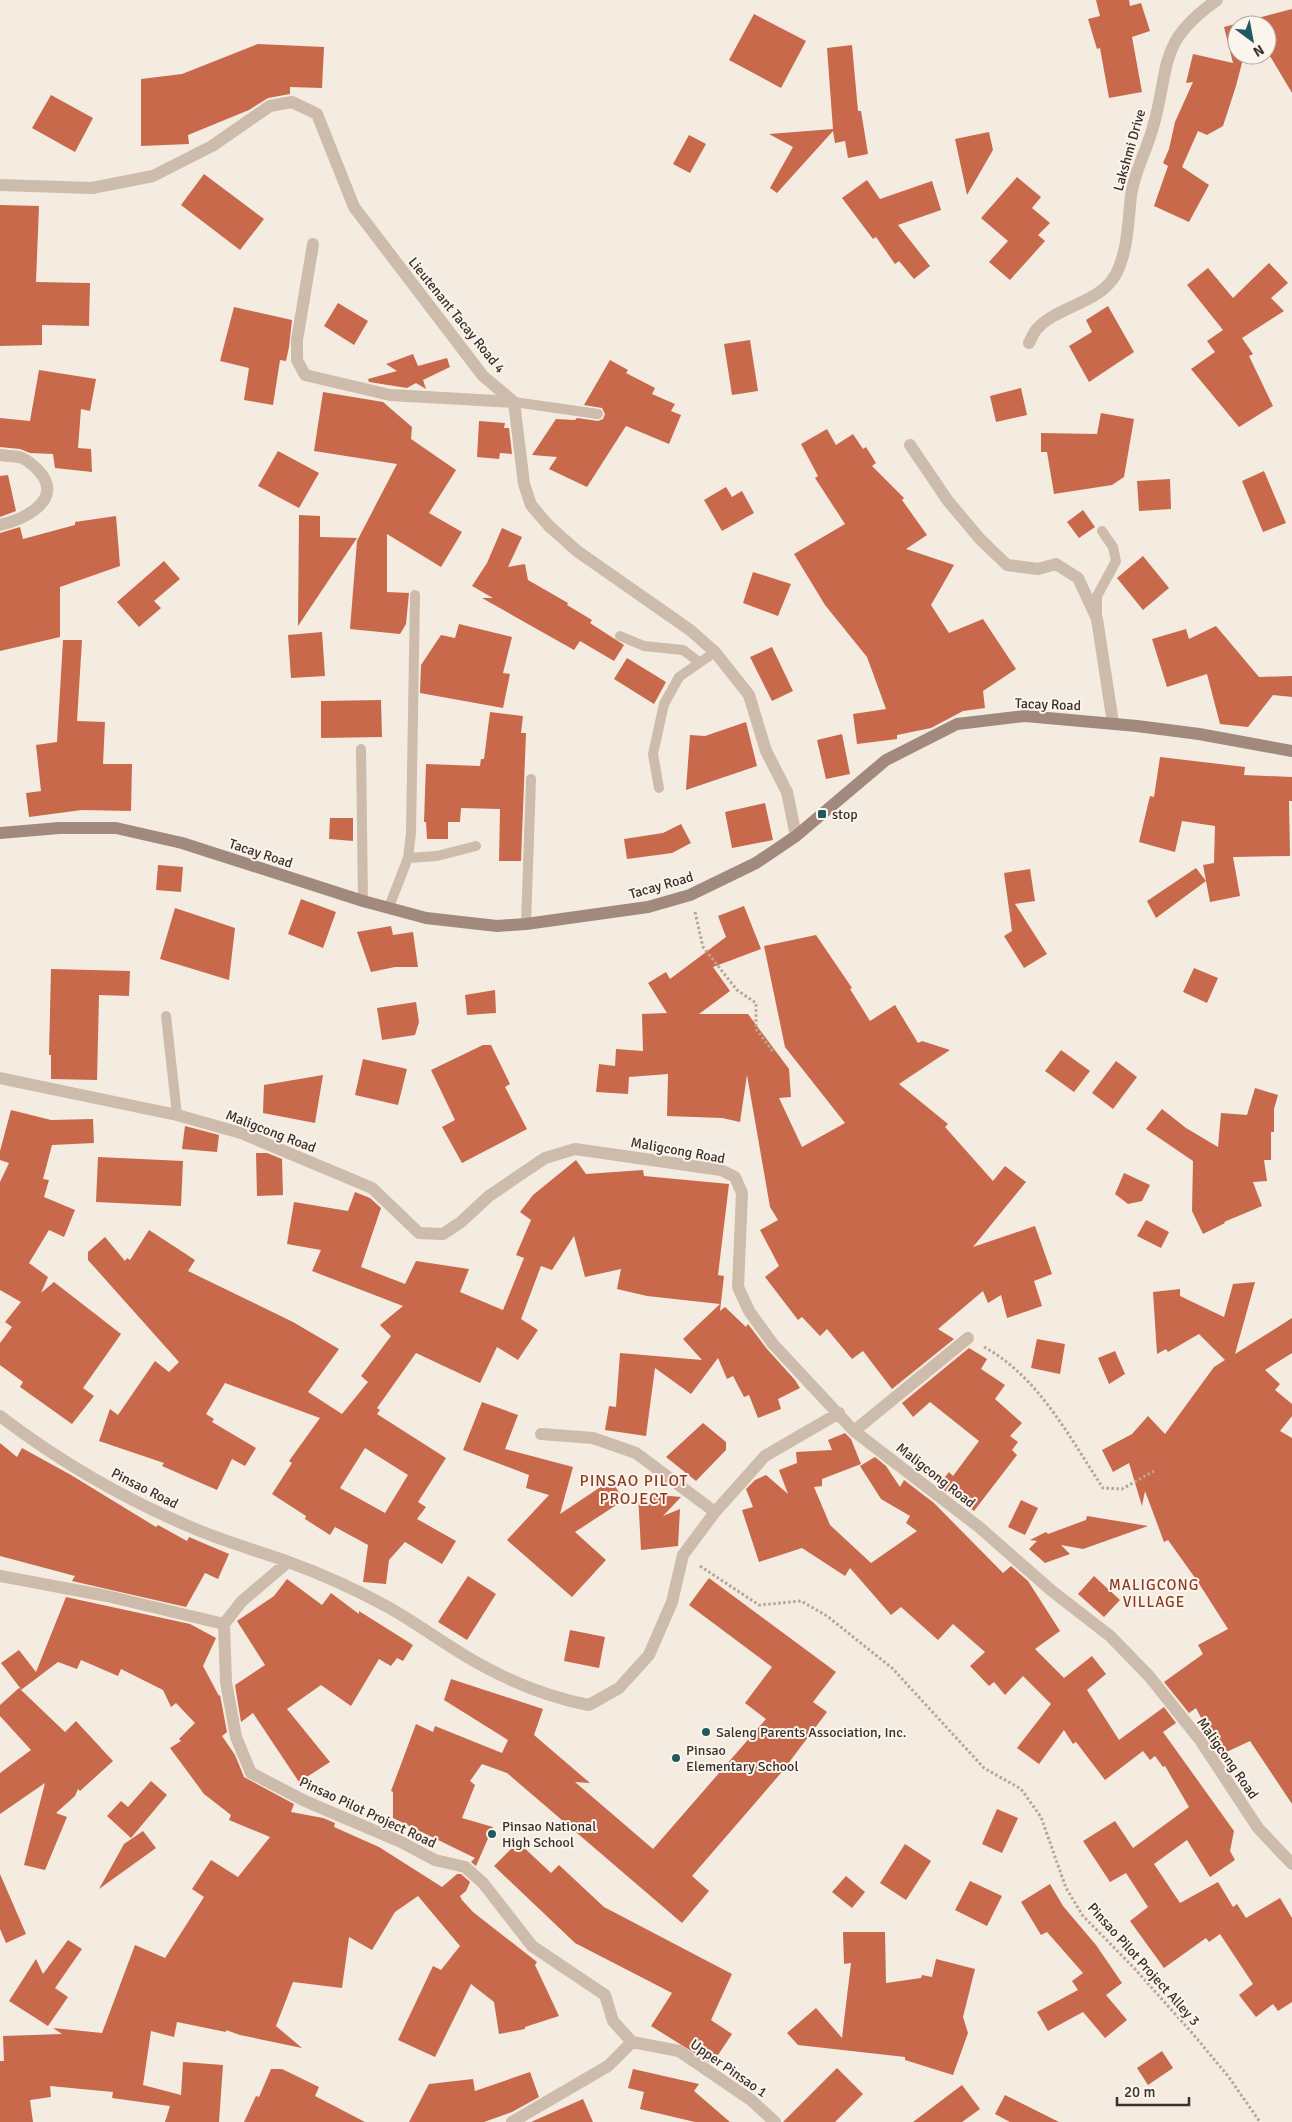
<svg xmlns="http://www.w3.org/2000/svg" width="1292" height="2122" font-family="Signika,sans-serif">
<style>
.building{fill:#c8694b;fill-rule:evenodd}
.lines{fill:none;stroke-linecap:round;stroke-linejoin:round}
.path{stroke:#b9a596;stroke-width:3;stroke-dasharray:2.5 2.5;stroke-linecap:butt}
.service{stroke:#cdbbac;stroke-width:10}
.minor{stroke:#cdbbac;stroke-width:12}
.secondary{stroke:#a18a7d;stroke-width:12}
.poi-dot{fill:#1f5a5e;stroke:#fbf5ee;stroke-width:2}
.labels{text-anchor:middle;stroke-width:4;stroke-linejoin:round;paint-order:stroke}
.street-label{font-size:14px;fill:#3b302b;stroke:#fbf5ee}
.poi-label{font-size:14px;fill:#3b302b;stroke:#fbf5ee;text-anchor:start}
.neighbourhood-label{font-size:15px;letter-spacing:1px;fill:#8c3b22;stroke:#fbf5ee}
.quarter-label{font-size:16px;letter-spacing:1px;fill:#8c3b22;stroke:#fbf5ee}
</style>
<rect width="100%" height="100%" fill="#f4ebe1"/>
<path class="building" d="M1096,0H1129L1130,6L1141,3L1150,31L1132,37L1142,92L1109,98L1100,48L1097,49L1088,19L1100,16Z
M1292,9V93L1267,51V25H1237V55H1244L1236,86L1223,126L1207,135L1198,131L1182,167L1209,185L1189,222L1154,206L1168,166L1163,163L1169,149L1175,122L1193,82L1186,83L1193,54L1233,63L1224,27Z
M754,14L806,41L781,88L729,60Z
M258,44L324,47L322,88L290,87V94L268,98L249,110L188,135L189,144L141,146V79L182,74Z
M852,45L858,111H861L868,154L848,158L845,141L835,143L833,131L777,193L770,188L793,147L769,134L833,129L827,48Z
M51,95L93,118L75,152L32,128Z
M989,132L993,150L967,195L955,139Z
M689,135L706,144L690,173L673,164Z
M204,174L264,219L240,250L181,205Z
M1017,177L1041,197L1032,208L1050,223L1038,235L1045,241L1010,280L989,262L1008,241L981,218Z
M867,180L880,199L932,181L941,210L898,225L930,266L914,279L899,261L895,264L876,237L873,239L842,198Z
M0,205L39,206L36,282L90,283L89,326L42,325V345L0,346Z
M1269,263L1288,283L1271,298L1284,311L1242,338L1253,354L1249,356L1273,406L1239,427L1191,369L1215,352L1207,341L1223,330L1187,285L1208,268L1233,298Z
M338,303L368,321L354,345L324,326Z
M1108,306L1134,352L1089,382L1069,346L1092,332L1086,320Z
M234,307L292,320L289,347L286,361L280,360L273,405L244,400L249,368L220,361Z
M750,340L758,391L732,395L724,344Z
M413,354L418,366L447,358L450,367L423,380L426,389L416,383L407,388L369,382L368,379L397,371L386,364Z
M610,360L628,370L626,373L655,388L652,394L675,404L671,411L681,415L669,444L626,426L587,487L549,469L557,457L532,455L556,419L575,420L577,418L598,421L603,419L605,414L602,408L584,405Z
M39,370L96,379L90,411L81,409L78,448L91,449L92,472L55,468L53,454L30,453L20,449L0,447V418L30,421Z
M1021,388L1027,415L996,422L990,396Z
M323,392L383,402L412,427L411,439L456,470L429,513L462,532L441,567L387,534V592L409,593L406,624L400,634L350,629L357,541L397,464L314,451Z
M1101,413L1134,419L1124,477L1112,485L1054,494L1047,452H1041V433L1097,434Z
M479,421L505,423L504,428H509L512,454L500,453L499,459L477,457Z
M827,429L836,445L853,434L863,449L866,447L876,463L872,466L904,498L902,500L927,535L906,549L954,565L931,605L949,633L983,619L1016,669L983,691L985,708L963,711L931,728L897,735V739L857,744L853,714L886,709L867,657L825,605L794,554L845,524L815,478L818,476L801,444Z
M278,451L319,473L299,508L258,486Z
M1264,471L1286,523L1263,532L1242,481Z
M8,475L16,511L0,517V476Z
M1170,479L1171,509L1139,511L1137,481Z
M726,487L732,497L742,491L754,513L722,531L704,500Z
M1083,510L1095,527L1079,538L1067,522Z
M299,515L320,516V537L357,538L298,626Z
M116,516L120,566L60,587V637L0,651V533L20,527L23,539L75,525V522Z
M502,528L522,537L508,567L525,564L528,580L568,603L567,605L592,620L590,623L624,645L614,661L580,641L574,650L482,598H493L472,586L487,563Z
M1143,556L1169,588L1143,610L1117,578Z
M164,561L180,579L154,601L161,608L139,627L117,602Z
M753,572L791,584L778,616L743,603Z
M459,624L512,637L503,673L510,674L503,708L420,693L421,665L441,635L455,638Z
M1216,626L1259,677L1292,676V697L1273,695L1248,727L1220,724L1207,674L1167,687L1152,639L1186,629L1189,639Z
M322,632L325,676L291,678L288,635Z
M63,640H82L77,721L105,722L103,764H132L131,811L82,810L29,817L26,793L41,791L36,745L57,742Z
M772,647L793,691L772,701L750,657Z
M627,658L666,682L654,704L614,679Z
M381,700L382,737L321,738V701Z
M490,712L523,716L521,733H526L521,861H499L500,809L461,808L460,822H448V839H427L426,822H424L426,764L480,766L481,759H484Z
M746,722L757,766L686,790L690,735L705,736Z
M842,734L850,774L826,779L817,740Z
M1160,757L1245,767L1244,775L1292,777V801H1289L1290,856L1233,857L1240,896L1210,902L1206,881L1156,918L1147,901L1196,868L1206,881L1203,865L1214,863L1215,826L1182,821L1175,852L1139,842L1150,796L1154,797Z
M765,803L773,840L732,848L725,812Z
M330,818H353V841L329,839Z
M681,824L691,843L672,853L627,859L624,839L663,833Z
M158,865L183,867L181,892L156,890Z
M1030,869L1035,901L1015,904L1047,954L1024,968L1004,936L1012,931L1004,873Z
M301,899L336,912L323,948L288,934Z
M744,906L761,949L713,967L730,991L699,1014H748L789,1069L791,1097L779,1098L802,1147L845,1123L785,1047L764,946L816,935L852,988L850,989L870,1021L895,1005L918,1043L922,1041L950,1050L899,1084L948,1124L945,1127L993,1181L1005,1166L1026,1182L973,1247L1035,1226L1052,1274L1034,1281L1042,1306L1007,1318L1001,1295L988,1303L983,1291L938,1329L954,1339L892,1389L863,1351L852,1359L827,1329L820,1336L802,1317L798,1320L765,1277L779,1266L760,1230L778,1220L770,1207L747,1075L740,1122L722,1118L667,1116L668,1074L629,1077L628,1094L596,1092L599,1064L615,1066L616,1049L643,1051L642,1014L667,1013L648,983L666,972L670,979L726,937L718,916Z
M175,908L235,928L229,980L160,959Z
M391,926L393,935L413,932L418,967H395L371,972L357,932Z
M1194,968L1218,978L1207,1003L1183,992Z
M51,969L130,971L129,996L99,995L97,1080L51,1079V1055H49Z
M495,990L496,1013L467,1015L465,995Z
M416,1002L419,1022L415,1035L382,1040L377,1008Z
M483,1045H491L510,1084L505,1087L527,1129L462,1163L442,1127L455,1120L431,1070Z
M1061,1050L1090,1071L1074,1092L1045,1071Z
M363,1059L407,1069L398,1105L355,1095Z
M1116,1061L1137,1077L1113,1109L1092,1093Z
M323,1075L315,1123L263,1113L264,1085Z
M1255,1088L1278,1095L1274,1109V1132H1271V1160H1264L1267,1181L1253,1182L1262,1206L1224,1222L1225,1223L1203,1234L1192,1211L1193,1161L1146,1129L1162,1109L1186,1128L1218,1147L1221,1113L1247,1115Z
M11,1110L51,1120L93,1119L94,1143L52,1145L43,1179L49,1180L44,1197L75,1210L64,1237L49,1230L29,1263L48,1277L41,1293L54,1282L121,1334L83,1388L94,1396L72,1424L20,1387L23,1382L0,1365V1343L12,1327L5,1322L21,1302L0,1290V1182L9,1163L0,1160V1151Z
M185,1126L219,1135L217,1152L182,1149Z
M256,1153H267L282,1159L283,1195L257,1196Z
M98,1157L183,1161L181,1206L96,1202Z
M576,1160L586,1174L643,1170L644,1176L729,1184L718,1275L724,1276L720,1311L725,1307L746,1327L748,1324L767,1349L795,1380L800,1388L778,1399L781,1409L758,1418L749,1395L744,1397L733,1376L727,1379L718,1358L691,1394L655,1368L646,1436L605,1430L609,1406L616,1407L620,1353L702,1360L683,1339L720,1304L647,1296L617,1289L621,1269L585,1277L574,1236L552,1270L541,1266L521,1319L538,1330L518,1360L497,1347L480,1383L416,1353L377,1408L380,1410L377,1414L446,1458L418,1502L426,1507L417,1519L456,1541L442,1564L405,1542L389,1560L386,1584L363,1582L368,1545L335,1527L330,1535L305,1519L306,1516L272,1494L292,1463L289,1461L320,1418L225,1383L206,1414L214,1419L212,1422L256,1448L245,1466L232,1459L217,1490L162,1466L164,1463L99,1441L110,1409L118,1415L155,1361L169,1372L179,1362L88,1260V1252L105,1237L125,1261L127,1258L130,1260L149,1230L195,1260L188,1271L293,1322L339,1349L308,1392L342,1414L368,1382L361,1376L391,1336L380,1325L403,1306L312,1271L321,1250L287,1244L294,1202L348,1211L355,1192L370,1198L381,1208L361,1267L405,1284L416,1261L469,1269L460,1292L503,1310L524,1258L516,1255L531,1220L520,1212L533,1195ZM365,1448L408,1475L385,1513L340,1488Z
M1124,1173L1150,1185L1142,1201L1128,1204L1115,1194Z
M1146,1220L1169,1232L1161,1248L1137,1236Z
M1255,1282L1235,1354L1292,1318V1353L1265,1370L1280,1384L1275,1390L1292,1404V1416L1280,1431L1292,1438V1804L1250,1741L1220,1755L1196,1708L1189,1713L1164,1682L1203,1654L1198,1645L1228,1629L1198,1582L1168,1540L1164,1542L1145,1491L1142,1506L1129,1463L1113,1472L1102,1450L1132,1434L1148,1416L1165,1434L1214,1367L1225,1360L1199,1334L1168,1352L1166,1349L1157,1354L1153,1292L1180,1289V1296L1224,1317L1233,1284Z
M1037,1339L1065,1344L1060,1374L1031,1368Z
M969,1348L987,1359L981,1369L1005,1385L995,1399L1022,1423L1010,1436L1018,1442L1012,1450L1017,1455L974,1511L938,1486L949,1472L953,1476L979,1441L930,1402L913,1417L902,1403Z
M1115,1351L1125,1374L1109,1384L1098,1358Z
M482,1402L518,1415L505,1449L573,1467L560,1514L611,1480L624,1500L575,1532L606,1560L572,1597L507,1540L549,1495L526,1488L529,1475L463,1450Z
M703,1423L726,1442V1450L696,1481L666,1457Z
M845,1433L851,1439L861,1464L822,1479V1486L814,1487L830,1525L871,1563L917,1531L906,1523L910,1516L881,1499L860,1466L875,1457L886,1466L900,1487L904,1480L934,1503L1003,1573L1011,1566L1028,1581L1060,1631L1035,1649L1064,1678L1092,1656L1106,1674L1087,1690L1119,1740L1164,1707L1176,1723L1163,1732L1234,1831L1230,1851L1235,1860L1210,1877L1187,1840L1154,1864L1180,1903L1218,1882L1233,1907L1237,1904L1246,1918L1280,1898L1292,1918V2002L1278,2011L1273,2004L1256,2017L1239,1995L1253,1984L1220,1934L1209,1942L1206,1938L1164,1968L1130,1921L1148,1907L1126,1873L1110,1882L1083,1841L1115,1821L1133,1848L1189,1807L1165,1766L1163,1767L1155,1756L1150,1760L1143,1751L1105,1780L1076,1742L1073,1744L1064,1730L1039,1764L1017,1748L1051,1704L1023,1676L1005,1695L994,1682L989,1686L970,1666L985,1652L953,1624L938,1640L901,1607L891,1615L850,1568L845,1576L802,1548L759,1562L742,1510L753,1507L746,1489L755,1480L766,1475L788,1494L779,1470L797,1463L796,1452L832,1450L828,1440Z
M0,1443L17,1457L22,1448L71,1475L156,1527L158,1525L187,1541L189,1537L229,1554L218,1579L205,1573L186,1607L72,1581L75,1576L0,1556Z
M638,1493L681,1497L663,1516L680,1509L678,1546L641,1550Z
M1021,1500L1038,1508L1025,1535L1008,1527Z
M1087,1516L1148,1526L1083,1549L1061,1545L1070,1554L1045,1563L1029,1549L1037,1541L1030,1540L1046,1532L1048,1534L1086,1520Z
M468,1576L496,1594L467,1640L438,1622Z
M1094,1576L1120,1600L1104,1617L1078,1594Z
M709,1578L836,1672L813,1702L827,1712L781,1773L692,1876L709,1891L682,1923L507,1773L482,1764L470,1781L475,1785L462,1818L493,1827L476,1866L471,1862L475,1858L393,1818V1792L391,1791L416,1724L433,1732L435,1726L502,1753L508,1740L444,1700L451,1679L543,1709L534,1735L590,1783L575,1782L653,1849L766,1719L745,1703L772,1667L689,1605Z
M287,1579L322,1605L331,1593L359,1614V1611L413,1645L403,1661L397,1658L391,1666L379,1659L351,1706L321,1685L287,1709L330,1762L299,1782L253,1713L241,1722L235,1685L265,1665L237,1621L274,1596Z
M66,1597L190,1624L216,1638L203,1666L219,1696L220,1695L227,1732L222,1736L235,1755L244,1777L294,1804L291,1812L323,1818L335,1823L334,1827L379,1847L442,1887L457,1874H461L470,1882L466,1891L460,1896L462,1900L473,1912L537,1962L535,1965L559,2016L525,2027V2029L499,2034L494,2002L471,1984L435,2057L398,2040L433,1966L441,1970L460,1946L418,1896L395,1912L372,1950L349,1937L342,1988L293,1982L276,2026L302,2048L240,2035L226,2030V2032L177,2022L174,2037L151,2031L143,2085L181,2095L183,2062L223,2065L219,2122H165L170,2106L112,2098L113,2092L50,2086L51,2097L30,2100L33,2122H0V2061H4L3,2036L62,2034L53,2028L102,2033L135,1945L165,1958L204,1897L192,1889L211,1860L238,1877L270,1837L229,1820L231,1815L204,1794L170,1748L181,1741L179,1739L195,1723L176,1703L171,1707L163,1690L121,1669L118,1676L81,1660L77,1669L58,1662L21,1690L65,1732L76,1721L113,1761L80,1791L78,1789L75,1796L56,1813L67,1817L45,1870L24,1865L45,1783L0,1814V1773L31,1750L0,1716V1705L19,1688L21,1689L1,1663L19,1650L36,1672Z
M570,1630L605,1637L599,1668L564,1661Z
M151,1781L167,1795L131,1838L107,1816L121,1801L128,1807Z
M997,1809L1018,1818L1002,1853L982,1844Z
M143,1831L156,1848L99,1889L124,1844Z
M518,1842L551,1873L559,1865L604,1907L732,1974L711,2020L732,2034L712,2064L651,2026L672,1993L575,1943L494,1866Z
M905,1844L931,1861L906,1900L880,1883Z
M0,1874L26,1934L6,1943L0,1929Z
M846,1876L865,1892L852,1908L832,1892Z
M970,1881L1002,1896L987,1926L955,1910Z
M1050,1884L1063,1906L1096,1945L1122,1983L1106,1995L1127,2020L1105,2038L1083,2012L1048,2031L1037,2012L1078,1990L1072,1981L1083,1973L1047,1932L1041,1935L1021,1902Z
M843,1932H885L886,1983L921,1978L922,1975L932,1977L936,1959L975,1969L963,2017L968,2033L953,2075L905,2060V2057L798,2045L787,2033L816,2008L842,2038L851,1963L844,1964Z
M68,1940L82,1949L55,1988L68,1997L48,2026L9,2001L36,1959L43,1974Z
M1162,2051L1173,2068L1148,2085L1137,2068Z
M837,2068L863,2094L835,2122H783Z
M271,2069H282L319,2087L315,2096L365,2122H244L256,2096L259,2097Z
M633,2069L699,2084L694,2091L730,2122H695L640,2109L644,2092L628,2088Z
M530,2072L539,2097L512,2112L484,2122H409L429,2084L473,2079L475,2091Z
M962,2085L980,2109L962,2122H913Z
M1005,2095L1059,2122H1010L995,2114Z
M583,2099L593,2122H531Z"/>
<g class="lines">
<path class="path" d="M695,912L703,947L737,990L756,1003V1029L774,1053
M984,1347C1039,1377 1069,1437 1103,1488L1122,1489L1154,1471
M700,1566L759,1605L801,1601L827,1616L892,1668L984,1768L1021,1789L1041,1817L1066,1888L1083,1916L1135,1969L1193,2034L1228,2076L1260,2122"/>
<path class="service" d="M514,402L598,414
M1097,616V596L1116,561L1113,547L1102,531
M620,636L644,646L683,650L699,662
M361,749L363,901
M659,788L653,754L664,704L679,677L715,652
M408,858L437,856L476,846
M389,907L408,858L411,833L415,595
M526,924L531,779
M166,1016L177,1115"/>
<path class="minor" d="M0,185L92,188L153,176L212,146L270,106L292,102L317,114L354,207L483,376L514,402L524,484L531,505L549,526L577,551L690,630L715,652L749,695L766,751L787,792L796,836
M313,244L297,340V360L305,375L390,395L514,402
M1029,343C1031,339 1033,334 1036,330C1056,306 1100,304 1116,274C1128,251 1128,221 1131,196C1134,172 1147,150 1153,127C1171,65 1156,43 1217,0
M910,445L948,501L980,539L1007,565L1038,569L1056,564L1078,578L1097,619L1113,723
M0,455C6,456 13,456 19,457C27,459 33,465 38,470C66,499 24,520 0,525
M0,1078L177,1115L241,1133L372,1188L419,1233L443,1234L461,1222L489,1196L545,1158L575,1149L721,1170L735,1177L742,1193L738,1287L749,1311L773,1344L854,1431L979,1527L1052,1591L1110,1636L1149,1676L1200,1740L1258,1828L1292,1864
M0,1416C59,1461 124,1499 193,1528C223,1541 255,1550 286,1561C319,1573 355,1589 386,1606C419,1624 449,1648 483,1666C516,1684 552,1698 589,1705L619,1688L649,1655L672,1602L683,1555L715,1512L765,1456L839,1413
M854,1431L968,1338
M541,1434L593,1438L636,1453L715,1512
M0,1576L107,1596L224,1624
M224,1624L226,1682L236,1737L251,1773L305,1801L401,1842L435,1860L465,1867L483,1883L532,1946L605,1995L613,2021L632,2042
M224,1624L242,1601L288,1562
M632,2042L679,2051L751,2100L775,2122
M512,2122L608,2066L632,2042"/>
<path class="secondary" d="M0,833L59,828H116L182,843L363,901L426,918L497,926L526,924L648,907L690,895L756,863L796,836L886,760L957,724L1025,716L1137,726L1199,734L1292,751"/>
</g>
<g class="poi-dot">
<rect x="817" y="809" width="10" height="10" rx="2.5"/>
<circle cx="706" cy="1732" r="5"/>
<circle cx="676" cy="1758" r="5"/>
<circle cx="492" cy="1834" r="5"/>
</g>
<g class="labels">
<g class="street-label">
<text transform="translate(1129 150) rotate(-74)" y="5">Lakshmi Drive</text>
<text transform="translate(457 315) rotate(51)" y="5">Lieutenant Tacay Road 4</text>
<text transform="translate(1048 704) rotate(2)" y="5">Tacay Road</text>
<text transform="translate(261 853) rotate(18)" y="5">Tacay Road</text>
<text transform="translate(661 885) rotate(-16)" y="5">Tacay Road</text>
<text transform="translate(271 1131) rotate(21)" y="5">Maligcong Road</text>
<text transform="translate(678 1150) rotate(10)" y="5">Maligcong Road</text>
<text transform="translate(936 1475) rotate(38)" y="5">Maligcong Road</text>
<text transform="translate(145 1488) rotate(27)" y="5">Pinsao Road</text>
<text transform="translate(1228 1758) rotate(55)" y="5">Maligcong Road</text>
<text transform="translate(368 1812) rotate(25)" y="5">Pinsao Pilot Project Road</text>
<text transform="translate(1144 1964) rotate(48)" y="5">Pinsao Pilot Project Alley 3</text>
<text transform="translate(729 2068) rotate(35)" y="5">Upper Pinsao 1</text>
</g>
<g class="poi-label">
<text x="832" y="819">stop</text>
<text x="716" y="1737">Saleng Parents Association, Inc.</text>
<text x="686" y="1755">Pinsao<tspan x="686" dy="16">Elementary School</tspan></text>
<text x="502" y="1831">Pinsao National<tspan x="502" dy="16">High School</tspan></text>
</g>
<g class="neighbourhood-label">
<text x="1154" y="1590">MALIGCONG<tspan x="1154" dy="17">VILLAGE</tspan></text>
</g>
<g class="quarter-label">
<text x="634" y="1486">PINSAO PILOT<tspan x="634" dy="18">PROJECT</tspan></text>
</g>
</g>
<g transform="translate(1252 40) rotate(148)"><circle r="24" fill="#fbf5ee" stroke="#aea6a0"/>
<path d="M0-4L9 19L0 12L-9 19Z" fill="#1f5a5e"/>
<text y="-8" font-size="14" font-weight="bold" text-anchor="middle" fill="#3b302b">N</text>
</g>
<path d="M1117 2097v8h72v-8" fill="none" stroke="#3b302b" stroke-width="2.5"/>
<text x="1124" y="2097" font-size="15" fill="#3b302b" stroke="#fbf5ee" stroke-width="4" paint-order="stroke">20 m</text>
</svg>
